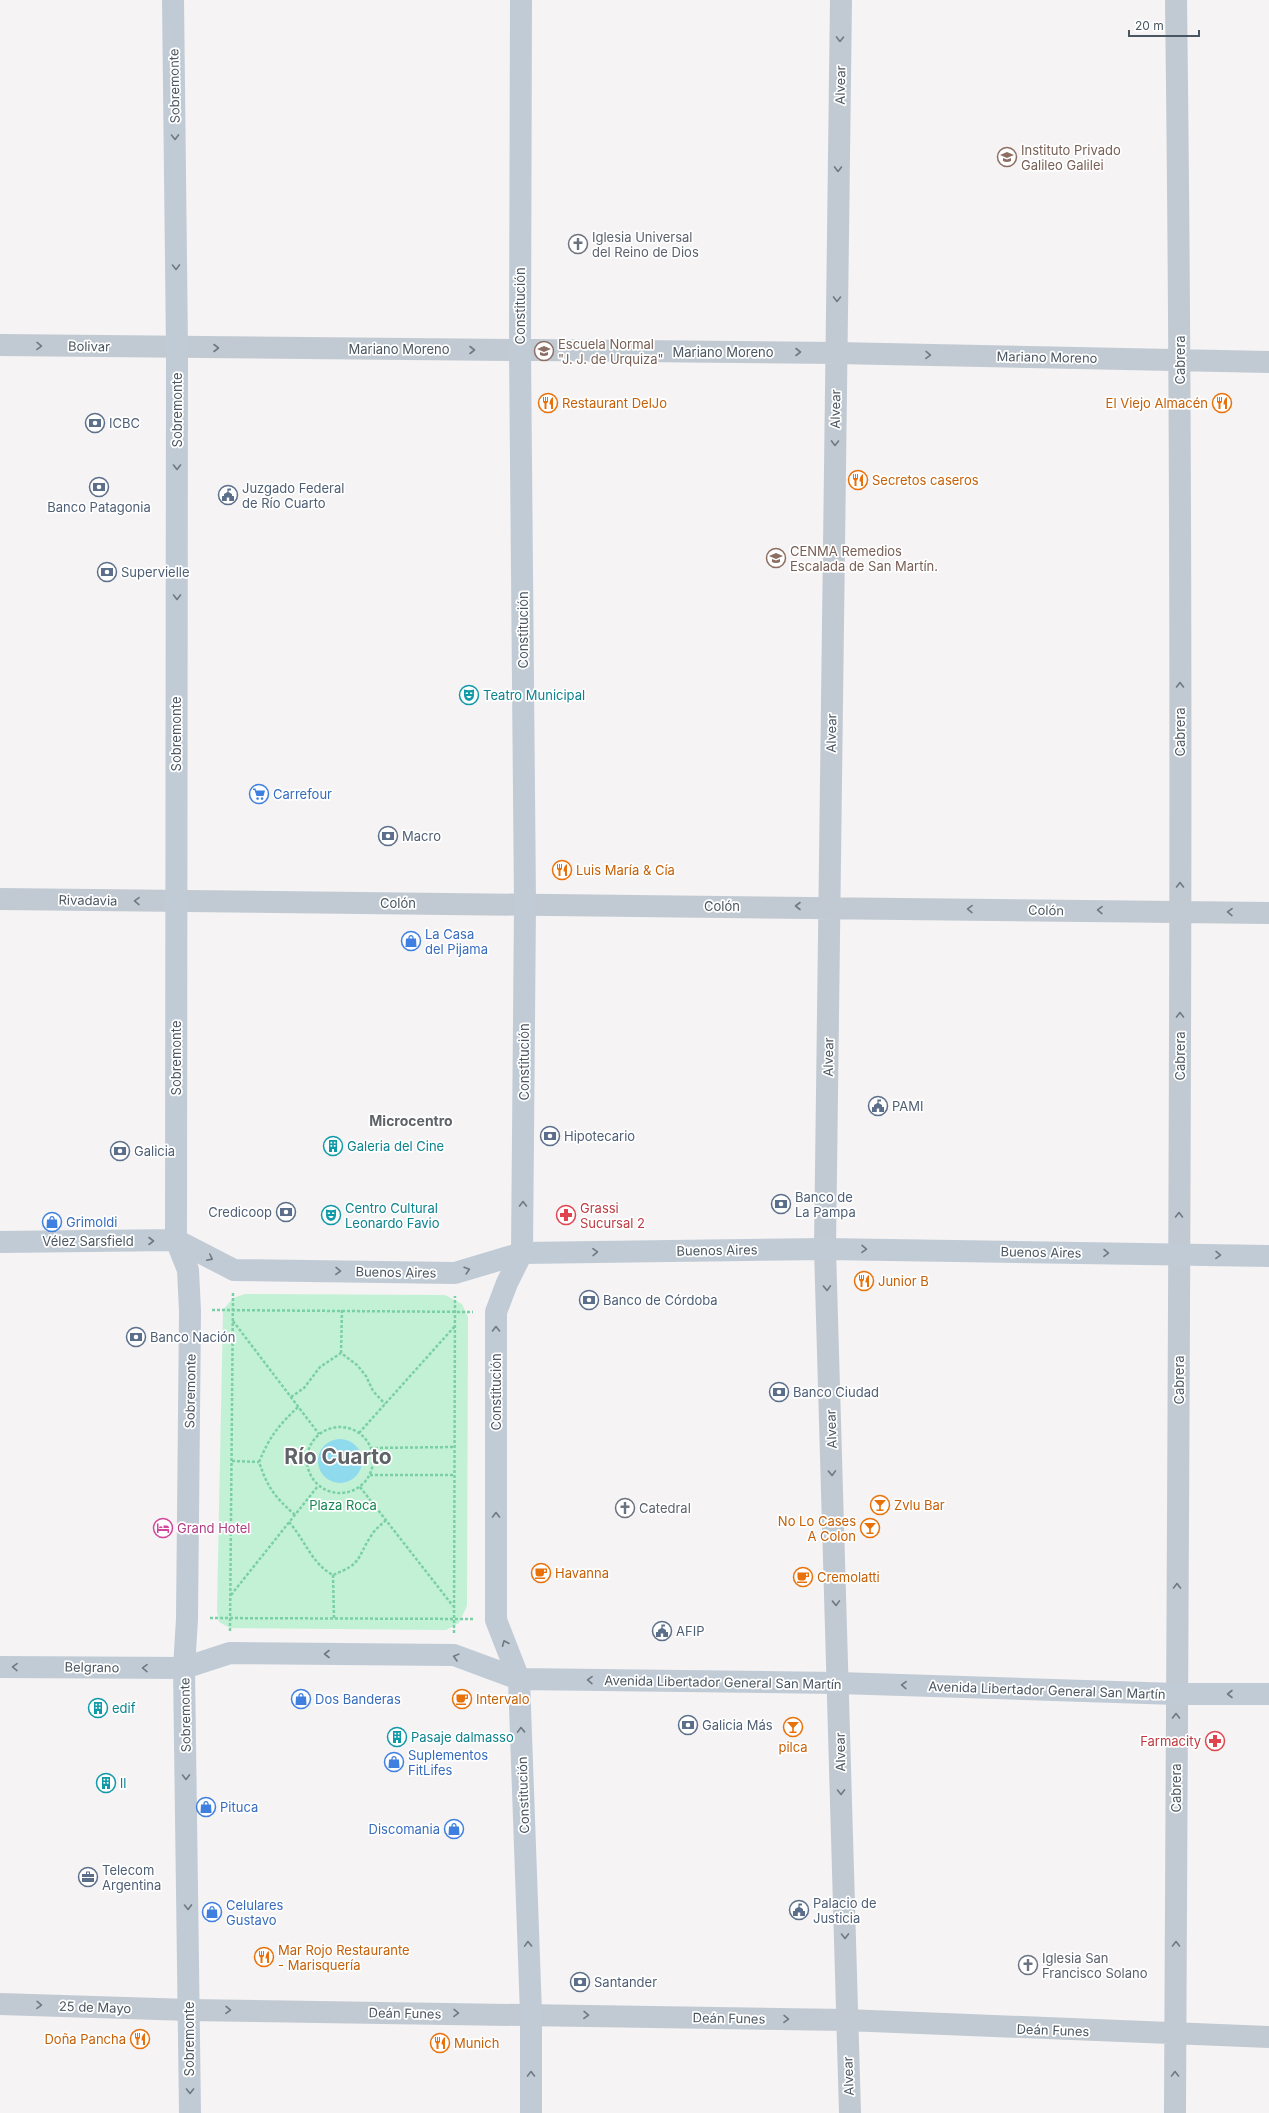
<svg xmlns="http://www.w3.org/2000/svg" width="1269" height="2113" font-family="Inter,sans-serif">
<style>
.green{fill:#c3f1d5}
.water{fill:#90daee}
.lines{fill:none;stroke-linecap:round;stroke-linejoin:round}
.path{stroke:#7ad0a6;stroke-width:2.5;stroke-dasharray:3 2;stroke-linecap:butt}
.minor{stroke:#c1cad2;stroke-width:22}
.secondary{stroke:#c1cbd6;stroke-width:22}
.oneway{stroke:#6e7983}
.oneway2{stroke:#6e7984}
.labels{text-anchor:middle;stroke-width:3.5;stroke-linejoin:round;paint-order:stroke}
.street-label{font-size:13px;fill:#4a5661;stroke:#fff}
.education-label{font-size:13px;fill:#785e54;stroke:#fff;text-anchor:start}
.worship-label{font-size:13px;fill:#5b616d;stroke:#fff;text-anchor:start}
.food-label{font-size:13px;fill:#c56008;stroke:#fff;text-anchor:start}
.service-label{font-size:13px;fill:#4e5e75;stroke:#fff;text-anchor:start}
.culture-label{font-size:13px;fill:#0d838f;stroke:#fff;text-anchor:start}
.shop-label{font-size:13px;fill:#366cbe;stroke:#fff;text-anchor:start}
.health-label{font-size:13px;fill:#be3a42;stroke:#fff;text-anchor:start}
.park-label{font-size:13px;fill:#17864f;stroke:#fff}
.hotel-label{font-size:13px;fill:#b23c85;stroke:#fff;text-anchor:start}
.neighbourhood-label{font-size:14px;font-weight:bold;fill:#5f6368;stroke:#fff}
.town-label{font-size:21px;font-weight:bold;fill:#5f6368;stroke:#fff}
</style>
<rect width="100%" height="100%" fill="#f5f3f3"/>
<path class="green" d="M245,1294L445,1295L462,1304L468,1317L467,1606L459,1623L446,1630L230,1628L219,1622L217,1611L223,1310L233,1298Z"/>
<path class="water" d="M318 1461a22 22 0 1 1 44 0a22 22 0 1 1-44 0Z"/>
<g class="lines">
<path class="path" d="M212,1310L473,1312
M233,1321L319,1434
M341,1353L342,1310
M291,1397L304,1388L320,1367L341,1353L357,1365L366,1376L373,1391L385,1404
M307 1460a33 33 0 1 1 66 0a33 33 0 1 1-66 0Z
M359,1433L455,1326
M370,1448L454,1447
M232,1461L259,1462
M370,1475H454
M360,1487L453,1606
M295,1515C274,1496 268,1488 259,1462C270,1436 278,1426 298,1407
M289,1522C305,1540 312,1564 333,1575C363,1563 356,1559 371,1536C374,1530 381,1525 386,1520
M333,1575L334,1618
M231,1595L318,1486
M210,1618L473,1619
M230,1631L233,1292
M454,1633L455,1296"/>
<path class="minor" d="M841,0L825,1249L850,2113
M0,345L836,353L1269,362
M0,899L1269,913
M0,2004L189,2010L846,2020L1269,2037
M1175,2113C1178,1409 1185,704 1176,0"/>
<path class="secondary" d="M173,0L177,348L176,1240L188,1270L190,1311L187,1619L184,1668L190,2113
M521,0L520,350L525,904L522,1253L507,1283L496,1312V1620L519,1679L531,2014V2113
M0,1242L176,1240L234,1270L455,1273L522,1253L825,1249L1269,1256
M0,1667L184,1668L230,1653L454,1655L519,1679L839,1683L1176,1694H1269"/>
</g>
<defs><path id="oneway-chevron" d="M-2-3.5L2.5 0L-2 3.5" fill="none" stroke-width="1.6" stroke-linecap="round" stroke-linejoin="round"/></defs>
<g class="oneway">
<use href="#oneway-chevron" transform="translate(840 39) rotate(91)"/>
<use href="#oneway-chevron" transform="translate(838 169) rotate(91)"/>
<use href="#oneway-chevron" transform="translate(837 299) rotate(91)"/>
<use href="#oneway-chevron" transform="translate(39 346) rotate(1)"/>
<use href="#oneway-chevron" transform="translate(216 348)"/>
<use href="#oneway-chevron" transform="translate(472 350)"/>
<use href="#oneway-chevron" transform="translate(798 352)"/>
<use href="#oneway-chevron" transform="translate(928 355) rotate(1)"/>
<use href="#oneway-chevron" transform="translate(835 443) rotate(91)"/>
<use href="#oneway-chevron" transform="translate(1180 685) rotate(-90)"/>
<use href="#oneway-chevron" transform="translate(1180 885) rotate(-90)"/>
<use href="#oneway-chevron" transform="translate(137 901) rotate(-179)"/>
<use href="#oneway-chevron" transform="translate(798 906) rotate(-180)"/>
<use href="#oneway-chevron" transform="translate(970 909) rotate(-179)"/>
<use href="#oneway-chevron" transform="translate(1100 910) rotate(-179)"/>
<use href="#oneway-chevron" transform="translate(1230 912) rotate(-179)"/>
<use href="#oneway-chevron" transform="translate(1180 1015) rotate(-90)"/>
<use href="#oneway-chevron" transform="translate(1179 1215) rotate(-90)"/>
<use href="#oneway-chevron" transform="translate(827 1288) rotate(88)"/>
<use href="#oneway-chevron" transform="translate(832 1473) rotate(88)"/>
<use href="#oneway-chevron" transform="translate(1177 1586) rotate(-90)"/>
<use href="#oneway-chevron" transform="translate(836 1603) rotate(88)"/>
<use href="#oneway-chevron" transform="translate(1176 1716) rotate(-90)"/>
<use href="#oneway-chevron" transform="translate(841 1792) rotate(89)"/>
<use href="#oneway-chevron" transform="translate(845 1936) rotate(89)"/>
<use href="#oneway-chevron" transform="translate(1176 1944) rotate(-90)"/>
<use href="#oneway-chevron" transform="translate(39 2005) rotate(2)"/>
<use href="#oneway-chevron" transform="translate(228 2010) rotate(1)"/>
<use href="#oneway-chevron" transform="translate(456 2013) rotate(1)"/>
<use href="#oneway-chevron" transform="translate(586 2015) rotate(1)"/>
<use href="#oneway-chevron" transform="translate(786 2019) rotate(1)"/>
<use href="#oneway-chevron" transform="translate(1175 2074) rotate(-90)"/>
</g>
<g class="oneway2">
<use href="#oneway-chevron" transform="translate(175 137) rotate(89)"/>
<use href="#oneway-chevron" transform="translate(176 267) rotate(89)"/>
<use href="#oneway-chevron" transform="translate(177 467) rotate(90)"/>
<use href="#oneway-chevron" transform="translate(177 597) rotate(90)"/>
<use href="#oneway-chevron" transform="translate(523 1204) rotate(-90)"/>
<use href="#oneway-chevron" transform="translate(151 1241)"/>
<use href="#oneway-chevron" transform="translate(864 1249) rotate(1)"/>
<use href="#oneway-chevron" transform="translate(595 1252) rotate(-1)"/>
<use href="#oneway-chevron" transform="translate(1106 1253) rotate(1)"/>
<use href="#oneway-chevron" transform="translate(1218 1255) rotate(1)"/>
<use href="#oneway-chevron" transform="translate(210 1258) rotate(27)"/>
<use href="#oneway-chevron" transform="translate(467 1270) rotate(-17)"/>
<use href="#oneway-chevron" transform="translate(338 1271) rotate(1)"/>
<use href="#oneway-chevron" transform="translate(496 1329) rotate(-90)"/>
<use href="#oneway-chevron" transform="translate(496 1515) rotate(-90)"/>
<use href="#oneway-chevron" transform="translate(505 1643) rotate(-113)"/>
<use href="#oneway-chevron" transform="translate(327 1654) rotate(-180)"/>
<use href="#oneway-chevron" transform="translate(456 1657) rotate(-165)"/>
<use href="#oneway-chevron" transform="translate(15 1667) rotate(-179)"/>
<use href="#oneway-chevron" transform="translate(145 1668) rotate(-179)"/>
<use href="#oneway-chevron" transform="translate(590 1680) rotate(-179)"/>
<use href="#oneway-chevron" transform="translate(904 1685) rotate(-178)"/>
<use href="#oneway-chevron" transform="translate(1230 1694) rotate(180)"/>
<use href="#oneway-chevron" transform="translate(521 1730) rotate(-92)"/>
<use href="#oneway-chevron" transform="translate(186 1777) rotate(89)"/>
<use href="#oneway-chevron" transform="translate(188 1907) rotate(89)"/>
<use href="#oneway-chevron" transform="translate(528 1944) rotate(-92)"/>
<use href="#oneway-chevron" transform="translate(531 2074) rotate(-90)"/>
<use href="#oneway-chevron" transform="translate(190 2091) rotate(90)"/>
</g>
<defs>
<g id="school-ring" transform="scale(1)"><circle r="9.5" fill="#fff" stroke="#8d6e63" stroke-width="1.5"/><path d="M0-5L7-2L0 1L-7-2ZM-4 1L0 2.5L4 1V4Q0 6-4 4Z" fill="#8d6e63"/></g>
<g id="church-ring" transform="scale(1)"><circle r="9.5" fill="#fff" stroke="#6b7280" stroke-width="1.5"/><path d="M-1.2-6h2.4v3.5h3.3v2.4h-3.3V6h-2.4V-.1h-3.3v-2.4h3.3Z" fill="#6b7280"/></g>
<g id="restaurant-ring" transform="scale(1)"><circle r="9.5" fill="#fff" stroke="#e8710a" stroke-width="1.5"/><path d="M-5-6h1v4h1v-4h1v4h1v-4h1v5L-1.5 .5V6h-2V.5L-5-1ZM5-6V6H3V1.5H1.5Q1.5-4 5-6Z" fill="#e8710a"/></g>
<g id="bank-ring" transform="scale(1)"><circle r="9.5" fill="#fff" stroke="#5c6f8a" stroke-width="1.5"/><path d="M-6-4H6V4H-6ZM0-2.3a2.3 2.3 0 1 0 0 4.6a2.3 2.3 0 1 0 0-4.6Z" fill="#5c6f8a"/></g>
<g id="civic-ring" transform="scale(1)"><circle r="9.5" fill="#fff" stroke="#5c6f8a" stroke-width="1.5"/><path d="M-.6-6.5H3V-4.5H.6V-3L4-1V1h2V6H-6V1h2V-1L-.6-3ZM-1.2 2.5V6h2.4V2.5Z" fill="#5c6f8a"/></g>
<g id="theatre-ring" transform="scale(1)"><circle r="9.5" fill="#fff" stroke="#0f9aa8" stroke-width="1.5"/><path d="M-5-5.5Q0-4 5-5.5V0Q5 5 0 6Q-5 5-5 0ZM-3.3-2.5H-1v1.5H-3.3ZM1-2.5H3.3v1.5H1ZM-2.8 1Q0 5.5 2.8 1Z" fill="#0f9aa8"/></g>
<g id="supermarket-ring" transform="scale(1)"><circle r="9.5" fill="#fff" stroke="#3f7fe0" stroke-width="1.5"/><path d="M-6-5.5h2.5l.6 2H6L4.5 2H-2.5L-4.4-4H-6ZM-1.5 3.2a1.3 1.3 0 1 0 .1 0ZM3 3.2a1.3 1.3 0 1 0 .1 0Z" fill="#3f7fe0"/></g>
<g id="shop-ring" transform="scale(1)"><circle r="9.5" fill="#fff" stroke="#3f7fe0" stroke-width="1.5"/><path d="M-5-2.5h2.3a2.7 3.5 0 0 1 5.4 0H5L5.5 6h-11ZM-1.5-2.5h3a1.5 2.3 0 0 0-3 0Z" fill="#3f7fe0"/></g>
<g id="building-ring" transform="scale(1)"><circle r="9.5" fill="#fff" stroke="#0f9aa8" stroke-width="1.5"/><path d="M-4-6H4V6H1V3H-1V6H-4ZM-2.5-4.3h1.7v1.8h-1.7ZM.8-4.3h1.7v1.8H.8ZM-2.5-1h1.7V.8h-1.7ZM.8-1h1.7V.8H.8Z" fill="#0f9aa8"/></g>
<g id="pharmacy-ring" transform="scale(1)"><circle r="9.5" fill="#fff" stroke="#e0444e" stroke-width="1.5"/><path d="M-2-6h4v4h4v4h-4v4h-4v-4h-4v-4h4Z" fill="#e0444e"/></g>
<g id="bar-ring" transform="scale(1)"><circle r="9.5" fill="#fff" stroke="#e8710a" stroke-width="1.5"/><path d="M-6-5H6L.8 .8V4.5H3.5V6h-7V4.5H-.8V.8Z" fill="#e8710a"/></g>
<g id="hotel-ring" transform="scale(1)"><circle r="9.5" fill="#fff" stroke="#d1479c" stroke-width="1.5"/><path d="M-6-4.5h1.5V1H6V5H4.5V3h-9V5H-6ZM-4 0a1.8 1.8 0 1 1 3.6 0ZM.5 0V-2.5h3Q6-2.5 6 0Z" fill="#d1479c"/></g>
<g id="cafe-ring" transform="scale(1)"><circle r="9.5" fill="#fff" stroke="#e8710a" stroke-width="1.5"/><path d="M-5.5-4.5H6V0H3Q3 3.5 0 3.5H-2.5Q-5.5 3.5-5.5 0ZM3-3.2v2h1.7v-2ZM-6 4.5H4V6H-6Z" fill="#e8710a"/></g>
<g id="office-ring" transform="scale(1)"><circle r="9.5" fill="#fff" stroke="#5c6f8a" stroke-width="1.5"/><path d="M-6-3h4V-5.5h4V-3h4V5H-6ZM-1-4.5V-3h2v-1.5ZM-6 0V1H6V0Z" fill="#5c6f8a"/></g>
</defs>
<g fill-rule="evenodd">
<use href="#school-ring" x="1007" y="157"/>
<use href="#church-ring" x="578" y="244"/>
<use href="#school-ring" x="544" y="351"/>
<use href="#restaurant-ring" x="548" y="403"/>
<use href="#restaurant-ring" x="1222" y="403"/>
<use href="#bank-ring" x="95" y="423"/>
<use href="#restaurant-ring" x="858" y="480"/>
<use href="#bank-ring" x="99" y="487"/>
<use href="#civic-ring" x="228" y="495"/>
<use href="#school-ring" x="776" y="558"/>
<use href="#bank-ring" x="107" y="572"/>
<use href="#theatre-ring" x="469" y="695"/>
<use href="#supermarket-ring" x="259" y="794"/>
<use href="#bank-ring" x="388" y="836"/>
<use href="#restaurant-ring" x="562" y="870"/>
<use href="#shop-ring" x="411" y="941"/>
<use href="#civic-ring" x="878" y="1106"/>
<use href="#bank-ring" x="550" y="1136"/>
<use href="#building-ring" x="333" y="1146"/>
<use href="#bank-ring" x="120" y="1151"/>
<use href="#bank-ring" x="781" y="1204"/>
<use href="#bank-ring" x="286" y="1212"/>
<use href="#theatre-ring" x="331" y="1215"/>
<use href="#pharmacy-ring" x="566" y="1215"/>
<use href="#shop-ring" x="52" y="1222"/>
<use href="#restaurant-ring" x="864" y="1281"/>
<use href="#bank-ring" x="589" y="1300"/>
<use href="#bank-ring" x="136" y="1337"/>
<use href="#bank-ring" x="779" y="1392"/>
<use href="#bar-ring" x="880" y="1505"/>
<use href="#church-ring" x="625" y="1508"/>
<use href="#hotel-ring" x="163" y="1528"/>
<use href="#bar-ring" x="870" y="1528"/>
<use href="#cafe-ring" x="541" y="1573"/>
<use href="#cafe-ring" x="803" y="1577"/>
<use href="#civic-ring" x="662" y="1631"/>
<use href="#shop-ring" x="301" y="1699"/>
<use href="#cafe-ring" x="462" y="1699"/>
<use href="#building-ring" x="98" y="1708"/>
<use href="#bank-ring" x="688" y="1725"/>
<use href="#bar-ring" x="793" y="1727"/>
<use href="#building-ring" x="397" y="1737"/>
<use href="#pharmacy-ring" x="1215" y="1741"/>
<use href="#shop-ring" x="394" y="1762"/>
<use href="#building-ring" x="106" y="1783"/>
<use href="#shop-ring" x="206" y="1807"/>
<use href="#shop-ring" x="454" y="1829"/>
<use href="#office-ring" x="88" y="1877"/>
<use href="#civic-ring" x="799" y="1910"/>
<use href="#shop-ring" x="212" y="1912"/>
<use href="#restaurant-ring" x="264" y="1957"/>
<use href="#church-ring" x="1028" y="1965"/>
<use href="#bank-ring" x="580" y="1982"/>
<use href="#restaurant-ring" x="140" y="2039"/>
<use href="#restaurant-ring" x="440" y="2043"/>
</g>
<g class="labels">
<g class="street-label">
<text transform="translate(840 85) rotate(-89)" y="5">Alvear</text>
<text transform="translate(174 86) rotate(-91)" y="5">Sobremonte</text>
<text transform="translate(520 306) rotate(-90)" y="5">Constitución</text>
<text transform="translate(89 346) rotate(1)" y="5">Bolivar</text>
<text x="399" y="354">Mariano Moreno</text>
<text x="723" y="357">Mariano Moreno</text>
<text transform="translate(1047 357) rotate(1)" y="5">Mariano Moreno</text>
<text transform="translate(1180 360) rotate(-90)" y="5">Cabrera</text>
<text transform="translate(835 409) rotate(-89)" y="5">Alvear</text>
<text transform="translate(177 410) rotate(-90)" y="5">Sobremonte</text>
<text transform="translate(523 630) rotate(-90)" y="5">Constitución</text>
<text transform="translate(1180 732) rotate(-90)" y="5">Cabrera</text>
<text transform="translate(831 733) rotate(-89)" y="5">Alvear</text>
<text transform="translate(176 734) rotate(-90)" y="5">Sobremonte</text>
<text transform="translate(88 900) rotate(1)" y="5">Rivadavia</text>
<text x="398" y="908">Colón</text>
<text x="722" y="911">Colón</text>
<text transform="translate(1046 910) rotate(1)" y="5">Colón</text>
<text transform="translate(1180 1056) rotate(-90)" y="5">Cabrera</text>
<text transform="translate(828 1057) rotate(-89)" y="5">Alvear</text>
<text transform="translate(176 1058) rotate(-90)" y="5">Sobremonte</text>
<text transform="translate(524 1062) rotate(-90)" y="5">Constitución</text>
<text x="88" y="1246">Vélez Sarsfield</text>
<text transform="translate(717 1250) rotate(-1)" y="5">Buenos Aires</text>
<text transform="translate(1041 1252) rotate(1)" y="5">Buenos Aires</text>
<text transform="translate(396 1272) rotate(1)" y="5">Buenos Aires</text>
<text transform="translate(1179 1380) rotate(-90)" y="5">Cabrera</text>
<text transform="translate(190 1391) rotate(-89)" y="5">Sobremonte</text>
<text transform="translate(496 1392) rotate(-90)" y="5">Constitución</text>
<text transform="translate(831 1429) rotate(-92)" y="5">Alvear</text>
<text transform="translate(92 1667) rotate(1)" y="5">Belgrano</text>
<text transform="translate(723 1682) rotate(1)" y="5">Avenida Libertador General San Martín</text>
<text transform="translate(1047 1690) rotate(2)" y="5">Avenida Libertador General San Martín</text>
<text transform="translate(185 1715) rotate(-91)" y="5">Sobremonte</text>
<text transform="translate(840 1752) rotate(-91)" y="5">Alvear</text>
<text transform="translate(1176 1788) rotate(-90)" y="5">Cabrera</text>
<text transform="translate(523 1795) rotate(-92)" y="5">Constitución</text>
<text transform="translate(95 2007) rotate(2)" y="5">25 de Mayo</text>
<text transform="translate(405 2013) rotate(1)" y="5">Deán Funes</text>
<text transform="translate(729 2018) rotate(1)" y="5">Deán Funes</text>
<text transform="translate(1053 2030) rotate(2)" y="5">Deán Funes</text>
<text transform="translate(189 2039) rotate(-90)" y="5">Sobremonte</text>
<text transform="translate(848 2076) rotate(-92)" y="5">Alvear</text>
</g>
<g class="education-label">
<text x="1021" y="155">Instituto Privado<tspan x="1021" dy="15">Galileo Galilei</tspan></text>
<text x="558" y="349">Escuela Normal<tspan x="558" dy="15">"J. J. de Urquiza"</tspan></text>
<text x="790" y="556">CENMA Remedios<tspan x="790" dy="15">Escalada de San Martín.</tspan></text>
</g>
<g class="worship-label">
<text x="592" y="242">Iglesia Universal<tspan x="592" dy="15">del Reino de Dios</tspan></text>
<text x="639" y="1513">Catedral</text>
<text x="1042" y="1963">Iglesia San<tspan x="1042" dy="15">Francisco Solano</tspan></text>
</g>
<g class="food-label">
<text x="562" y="408">Restaurant DelJo</text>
<text x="1208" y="408" text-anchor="end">El Viejo Almacén</text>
<text x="872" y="485">Secretos caseros</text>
<text x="576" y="875">Luis María &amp; Cía</text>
<text x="878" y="1286">Junior B</text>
<text x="894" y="1510">Zvlu Bar</text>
<text x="856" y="1526" text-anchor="end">No Lo Cases<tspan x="856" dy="15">A Colon</tspan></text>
<text x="555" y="1578">Havanna</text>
<text x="817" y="1582">Cremolatti</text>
<text x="476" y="1704">Intervalo</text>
<text x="793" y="1752" text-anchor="middle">pilca</text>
<text x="278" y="1955">Mar Rojo Restaurante<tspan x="278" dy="15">- Marisquería</tspan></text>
<text x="126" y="2044" text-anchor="end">Doña Pancha</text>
<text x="454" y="2048">Munich</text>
</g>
<g class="service-label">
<text x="109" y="428">ICBC</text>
<text x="242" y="493">Juzgado Federal<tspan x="242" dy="15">de Río Cuarto</tspan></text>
<text x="99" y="512" text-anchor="middle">Banco Patagonia</text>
<text x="121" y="577">Supervielle</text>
<text x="402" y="841">Macro</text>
<text x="892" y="1111">PAMI</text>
<text x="564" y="1141">Hipotecario</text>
<text x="134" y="1156">Galicia</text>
<text x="795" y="1202">Banco de<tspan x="795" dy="15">La Pampa</tspan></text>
<text x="272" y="1217" text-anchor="end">Credicoop</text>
<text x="603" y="1305">Banco de Córdoba</text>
<text x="150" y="1342">Banco Nación</text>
<text x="793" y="1397">Banco Ciudad</text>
<text x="676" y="1636">AFIP</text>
<text x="702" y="1730">Galicia Más</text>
<text x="102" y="1875">Telecom<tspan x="102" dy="15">Argentina</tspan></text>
<text x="813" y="1908">Palacio de<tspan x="813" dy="15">Justicia</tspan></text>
<text x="594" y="1987">Santander</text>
</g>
<g class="culture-label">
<text x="483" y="700">Teatro Municipal</text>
<text x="347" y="1151">Galeria del Cine</text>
<text x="345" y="1213">Centro Cultural<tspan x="345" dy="15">Leonardo Favio</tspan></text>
<text x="112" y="1713">edif</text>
<text x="411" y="1742">Pasaje dalmasso</text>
<text x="120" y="1788">ll</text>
</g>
<g class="shop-label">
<text x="273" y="799">Carrefour</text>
<text x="425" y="939">La Casa<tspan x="425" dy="15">del Pijama</tspan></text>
<text x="66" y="1227">Grimoldi</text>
<text x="315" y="1704">Dos Banderas</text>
<text x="408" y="1760">Suplementos<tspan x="408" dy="15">FitLifes</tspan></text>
<text x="220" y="1812">Pituca</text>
<text x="440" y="1834" text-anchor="end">Discomania</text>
<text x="226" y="1910">Celulares<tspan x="226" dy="15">Gustavo</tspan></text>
</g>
<g class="health-label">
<text x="580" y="1213">Grassi<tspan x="580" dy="15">Sucursal 2</tspan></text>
<text x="1201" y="1746" text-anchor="end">Farmacity</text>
</g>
<g class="park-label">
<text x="343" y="1510">Plaza Roca</text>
</g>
<g class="hotel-label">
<text x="177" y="1533">Grand Hotel</text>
</g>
<g class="neighbourhood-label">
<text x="411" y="1126">Microcentro</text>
</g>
<g class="town-label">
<text x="338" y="1464">Río Cuarto</text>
</g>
</g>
<path d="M1129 30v6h70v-6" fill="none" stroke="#4a5661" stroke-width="2"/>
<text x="1135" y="30" font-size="12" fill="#4a5661" stroke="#ffffff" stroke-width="3" paint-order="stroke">20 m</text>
</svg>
